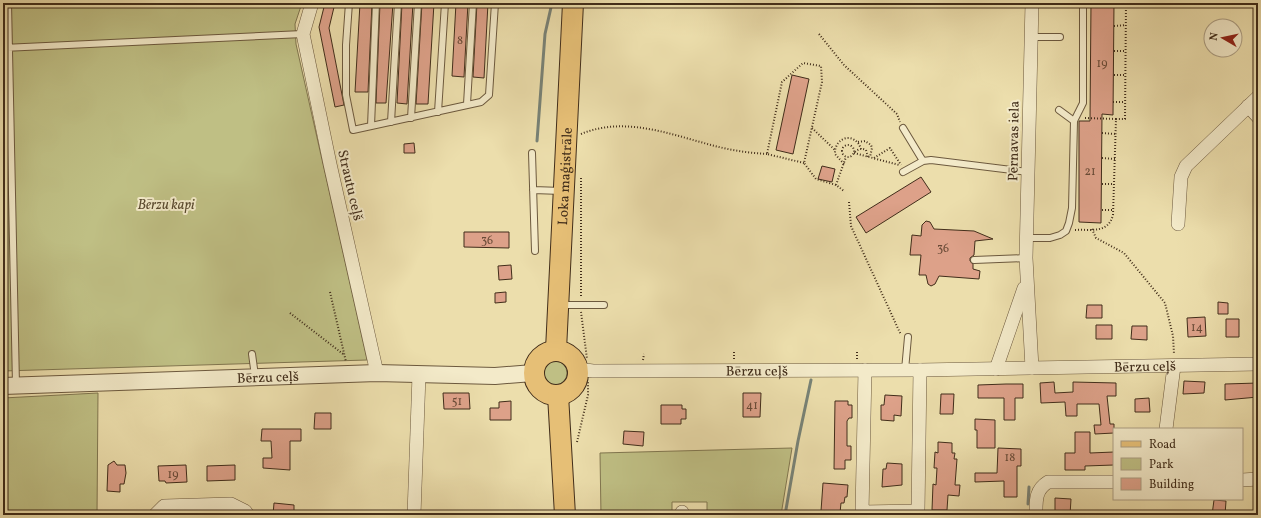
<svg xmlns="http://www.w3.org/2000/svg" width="1261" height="518" font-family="Vollkorn,serif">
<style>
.green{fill:#bfbf84;stroke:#80764f}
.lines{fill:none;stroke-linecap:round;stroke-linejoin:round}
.stream{stroke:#788276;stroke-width:3}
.building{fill:#dda189;stroke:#412d1a}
.service-casing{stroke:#6c593e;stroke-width:8}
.minor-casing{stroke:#6c593e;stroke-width:14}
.tertiary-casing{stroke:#6c593e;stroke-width:18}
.primary-casing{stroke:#412d1a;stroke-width:22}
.path{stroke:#412d1a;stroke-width:2;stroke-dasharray:1 2;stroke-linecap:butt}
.service{stroke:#f3eac9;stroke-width:6}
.minor{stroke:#f3eac9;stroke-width:13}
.tertiary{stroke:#f3eac9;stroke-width:16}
.primary{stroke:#e6bf76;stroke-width:20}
.labels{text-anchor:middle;stroke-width:4;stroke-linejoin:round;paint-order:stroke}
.number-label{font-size:12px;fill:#684a36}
.street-label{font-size:14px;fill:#412d1a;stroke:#f3eac9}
.park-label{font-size:14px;font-style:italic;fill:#5a4a2f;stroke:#f3eac9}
</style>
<rect width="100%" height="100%" fill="#ecdeac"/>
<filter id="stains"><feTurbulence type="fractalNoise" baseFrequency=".005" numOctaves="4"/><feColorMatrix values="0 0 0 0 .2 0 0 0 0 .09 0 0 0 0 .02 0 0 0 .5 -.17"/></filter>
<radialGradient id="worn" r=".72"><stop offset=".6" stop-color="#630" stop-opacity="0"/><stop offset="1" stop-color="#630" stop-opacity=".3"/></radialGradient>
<path class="green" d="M3,3H302L295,24L296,44L367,360L3,371Z
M543 373a12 12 0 1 1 24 0a12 12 0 1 1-24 0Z
M98,393L97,515H3V398Z
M792,448L781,515H707V502H672V515H601L600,453Z"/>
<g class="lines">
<path class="stream" d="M537,141L545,34L552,3
M1028,504L1029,487
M785,515L798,441L811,380"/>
</g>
<path class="building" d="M325,3H335L329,28L344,105L335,107L319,27Z
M360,3H372L368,92H355Z
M380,3H393L386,103H376Z
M402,3H413L407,104L397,103Z
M422,3H434L428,104H416Z
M456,3H468L464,77L452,76Z
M477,3H488L484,78L473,77Z
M1091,3H1114L1113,115L1102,114L1101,223L1079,222V121H1090Z
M792,75L809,79L793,154L776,150Z
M414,143L415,153H404V144Z
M822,166L835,169L832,182L818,179Z
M921,177L931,192L866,233L856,217Z
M926,221L930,222L934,229L974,231L993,239L975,241L974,255L970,258V261L973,264V269L980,271L979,279L939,276L935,284L931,286L928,284L926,275H919L921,255H910L912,235L921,236L922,225Z
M464,232H509V248L464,247Z
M511,265L512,279L499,280L498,266Z
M506,292V302L495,303V293Z
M1218,302L1228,303V314H1218Z
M1087,305H1102V318H1086Z
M1205,317L1206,336L1188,337L1187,318Z
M1226,319H1239V337H1226Z
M1096,325H1112V339H1096Z
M1132,326H1147V340L1131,339Z
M1184,381L1205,382L1204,393L1183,394Z
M1054,382L1055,393L1073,392V382L1116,383V396H1107L1110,424H1114V433L1095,434L1094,425H1101L1099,404H1077V416H1066L1065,402L1041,403L1040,383Z
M1258,383V397L1225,400V384Z
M1006,384H1023V398H1015V420H1004V398H978V385Z
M443,393H469L470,409H444Z
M743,393H761L760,417H743Z
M941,394H954L953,414H940Z
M885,395L902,396L901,416L894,415V421L881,420V405H884Z
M1149,398L1150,412H1135V399Z
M511,401V420H490V408H499V402Z
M835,401H848V405H852V418H849L847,421V446H851V460H845V469H834Z
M661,405H682V409H686V419H681V424H661Z
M315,413H331V429H314Z
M975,419L995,420V448H977V430H975Z
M262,429H301V441H290V470L263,468V458H272L271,441H261Z
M624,431L644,432L643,446L623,444Z
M1075,432H1090V453L1114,452V465L1085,466V470H1065V453H1075Z
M938,442L952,443V453H955L954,459H957L955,485H960L959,496L948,495L947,510H932L933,484L936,485L937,468H934L935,452L938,453Z
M998,448L1021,449V466H1017V497H1004V481L975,482V473H997Z
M114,461L117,465H125L126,473L124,484H120V492L107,491L108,465Z
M887,463L902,464V485L882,487L883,469H886Z
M186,465L187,482L166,483L165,481H159L158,466Z
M235,465V480L207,481V466Z
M823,483L848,485L847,497H845L844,503H841L840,513L821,511Z
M1055,498L1071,499L1070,515H1055Z
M1214,500L1226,501L1225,515H1212Z
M274,503L294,505V515H273Z"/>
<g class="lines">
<g class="service-casing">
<path id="service" d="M8,3L16,385
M349,3L346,45V95L353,130L481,102L489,95L495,3
M1031,37H1060
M3,48L303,34
M467,104L473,3
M1059,110L1074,121
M438,112L445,3
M411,118L418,3
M391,122L398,3
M371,126L376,3
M903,128L923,161
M532,153L535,251
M903,172L923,161L931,160L1028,172
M533,190L562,191
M1027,238H1050L1060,235L1066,231L1069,223L1072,208L1074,121L1083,103V3
M974,260L1026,258
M561,305H604
M252,354L255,376
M905,370L908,337"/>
</g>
<g class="minor-casing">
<g id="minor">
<path d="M312,3L303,34L330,164L377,373"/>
<path d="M1032,3L1026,258L1032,368"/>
<path d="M1248,106L1258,117"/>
<path d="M1178,224L1181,177L1186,166L1258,97"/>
<path id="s1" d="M578,369L593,371L920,370L1258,364"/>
<path d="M996,369L1024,288"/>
<path d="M865,370L862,512L918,511L920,370"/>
<path d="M1166,429L1174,366"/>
<path d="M1242,480L1258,479"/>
<path d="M682,512V515"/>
<path d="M155,515L164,506L231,504L245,511L248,515"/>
<path d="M414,515L419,375"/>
<path d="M1036,515C1036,501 1035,490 1048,482H1114"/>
</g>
</g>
<g class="tertiary-casing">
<g id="tertiary">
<path id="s2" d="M3,386L377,373L495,376L533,373"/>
</g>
</g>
<g class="primary-casing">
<g id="primary">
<path id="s3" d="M556,350L573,3"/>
<circle cx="556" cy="373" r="22"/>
<path d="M558,395L565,515"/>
</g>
</g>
<path class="path" d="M1114,26L1126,25
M819,34L844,65L897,114L900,122
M1114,51H1125
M1114,75H1125
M1113,102H1125
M1085,118L1116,119
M812,128L835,150
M1102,133L1116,134
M581,134C627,115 674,136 719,147C735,151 751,153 767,154
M858,142L865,141L871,145L872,148L870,157
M842 151a6 6 0 1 1 12 0a6 6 0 1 1-12 0Z
M855,152C858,149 862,148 866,150L868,157
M854,153L899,165
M874,158L890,148L901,165
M1102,158L1115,159
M804,163L767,154L782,82L803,63L821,66L822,82L804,163L816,179L836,185L844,191
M844,164L835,154C834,137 855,131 861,149
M581,178V298
M1102,184H1114
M836,185L846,157
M849,202L851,226L901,335
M1102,210H1113
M1092,229L1096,238L1124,253L1165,303L1173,336L1174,354
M1075,230C1091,229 1108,234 1113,215L1116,119H1125L1126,3
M330,292L346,362
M581,312L587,359
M290,313L343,354
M734,359V352
M857,359V350
M643,360L644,354
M577,442L588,395V382"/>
<use href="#service" class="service"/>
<use href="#minor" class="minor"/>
<use href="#tertiary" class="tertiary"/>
<use href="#primary" class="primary"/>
</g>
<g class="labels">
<g class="number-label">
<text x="460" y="44">8</text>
<text x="1102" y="67">19</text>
<text x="1090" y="175">21</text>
<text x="487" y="244">36</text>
<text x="943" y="252">36</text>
<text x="1197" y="331">14</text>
<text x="457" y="405">51</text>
<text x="752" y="409">41</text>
<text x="1010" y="461">18</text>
<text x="173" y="478">19</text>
</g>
<g class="street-label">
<text transform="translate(1013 141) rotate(-89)" y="5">Pērnavas iela</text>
<text dy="5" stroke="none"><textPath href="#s3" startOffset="174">Loka maģistrāle</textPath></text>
<text transform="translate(351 185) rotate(77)" y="5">Strautu ceļš</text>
<text dy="5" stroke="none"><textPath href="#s1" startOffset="567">Bērzu ceļš</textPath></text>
<text dy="5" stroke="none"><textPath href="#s1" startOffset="179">Bērzu ceļš</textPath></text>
<text dy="5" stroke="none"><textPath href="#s2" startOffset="265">Bērzu ceļš</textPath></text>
</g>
<g class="park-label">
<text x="166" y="209">Bērzu kapi</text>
</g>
</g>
<rect width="1261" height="518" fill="none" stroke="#ecdeac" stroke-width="16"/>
<rect x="4" y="4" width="1253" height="510" fill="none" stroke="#412d1a" stroke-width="2"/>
<rect x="8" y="8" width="1245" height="502" fill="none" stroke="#412d1a"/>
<rect x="1113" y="428" width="130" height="72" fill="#f3eac9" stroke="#ac9e83"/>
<rect x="1121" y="441" width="20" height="6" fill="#e6bf76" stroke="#ac9e83"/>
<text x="1149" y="448" font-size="12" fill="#412d1a">Road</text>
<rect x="1121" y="458" width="20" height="12" fill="#bfbf84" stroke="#ac9e83"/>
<text x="1149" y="468" font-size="12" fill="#412d1a">Park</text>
<rect x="1121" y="478" width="20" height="12" fill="#dda189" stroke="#ac9e83"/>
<text x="1149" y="488" font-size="12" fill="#412d1a">Building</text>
<g transform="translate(1223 38) rotate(279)"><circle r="19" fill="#f3eac9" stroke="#ac9e83"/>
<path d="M0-3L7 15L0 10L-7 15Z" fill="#8f2418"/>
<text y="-6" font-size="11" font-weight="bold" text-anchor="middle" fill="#412d1a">N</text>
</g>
<rect width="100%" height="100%" filter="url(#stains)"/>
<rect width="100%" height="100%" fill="url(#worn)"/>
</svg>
